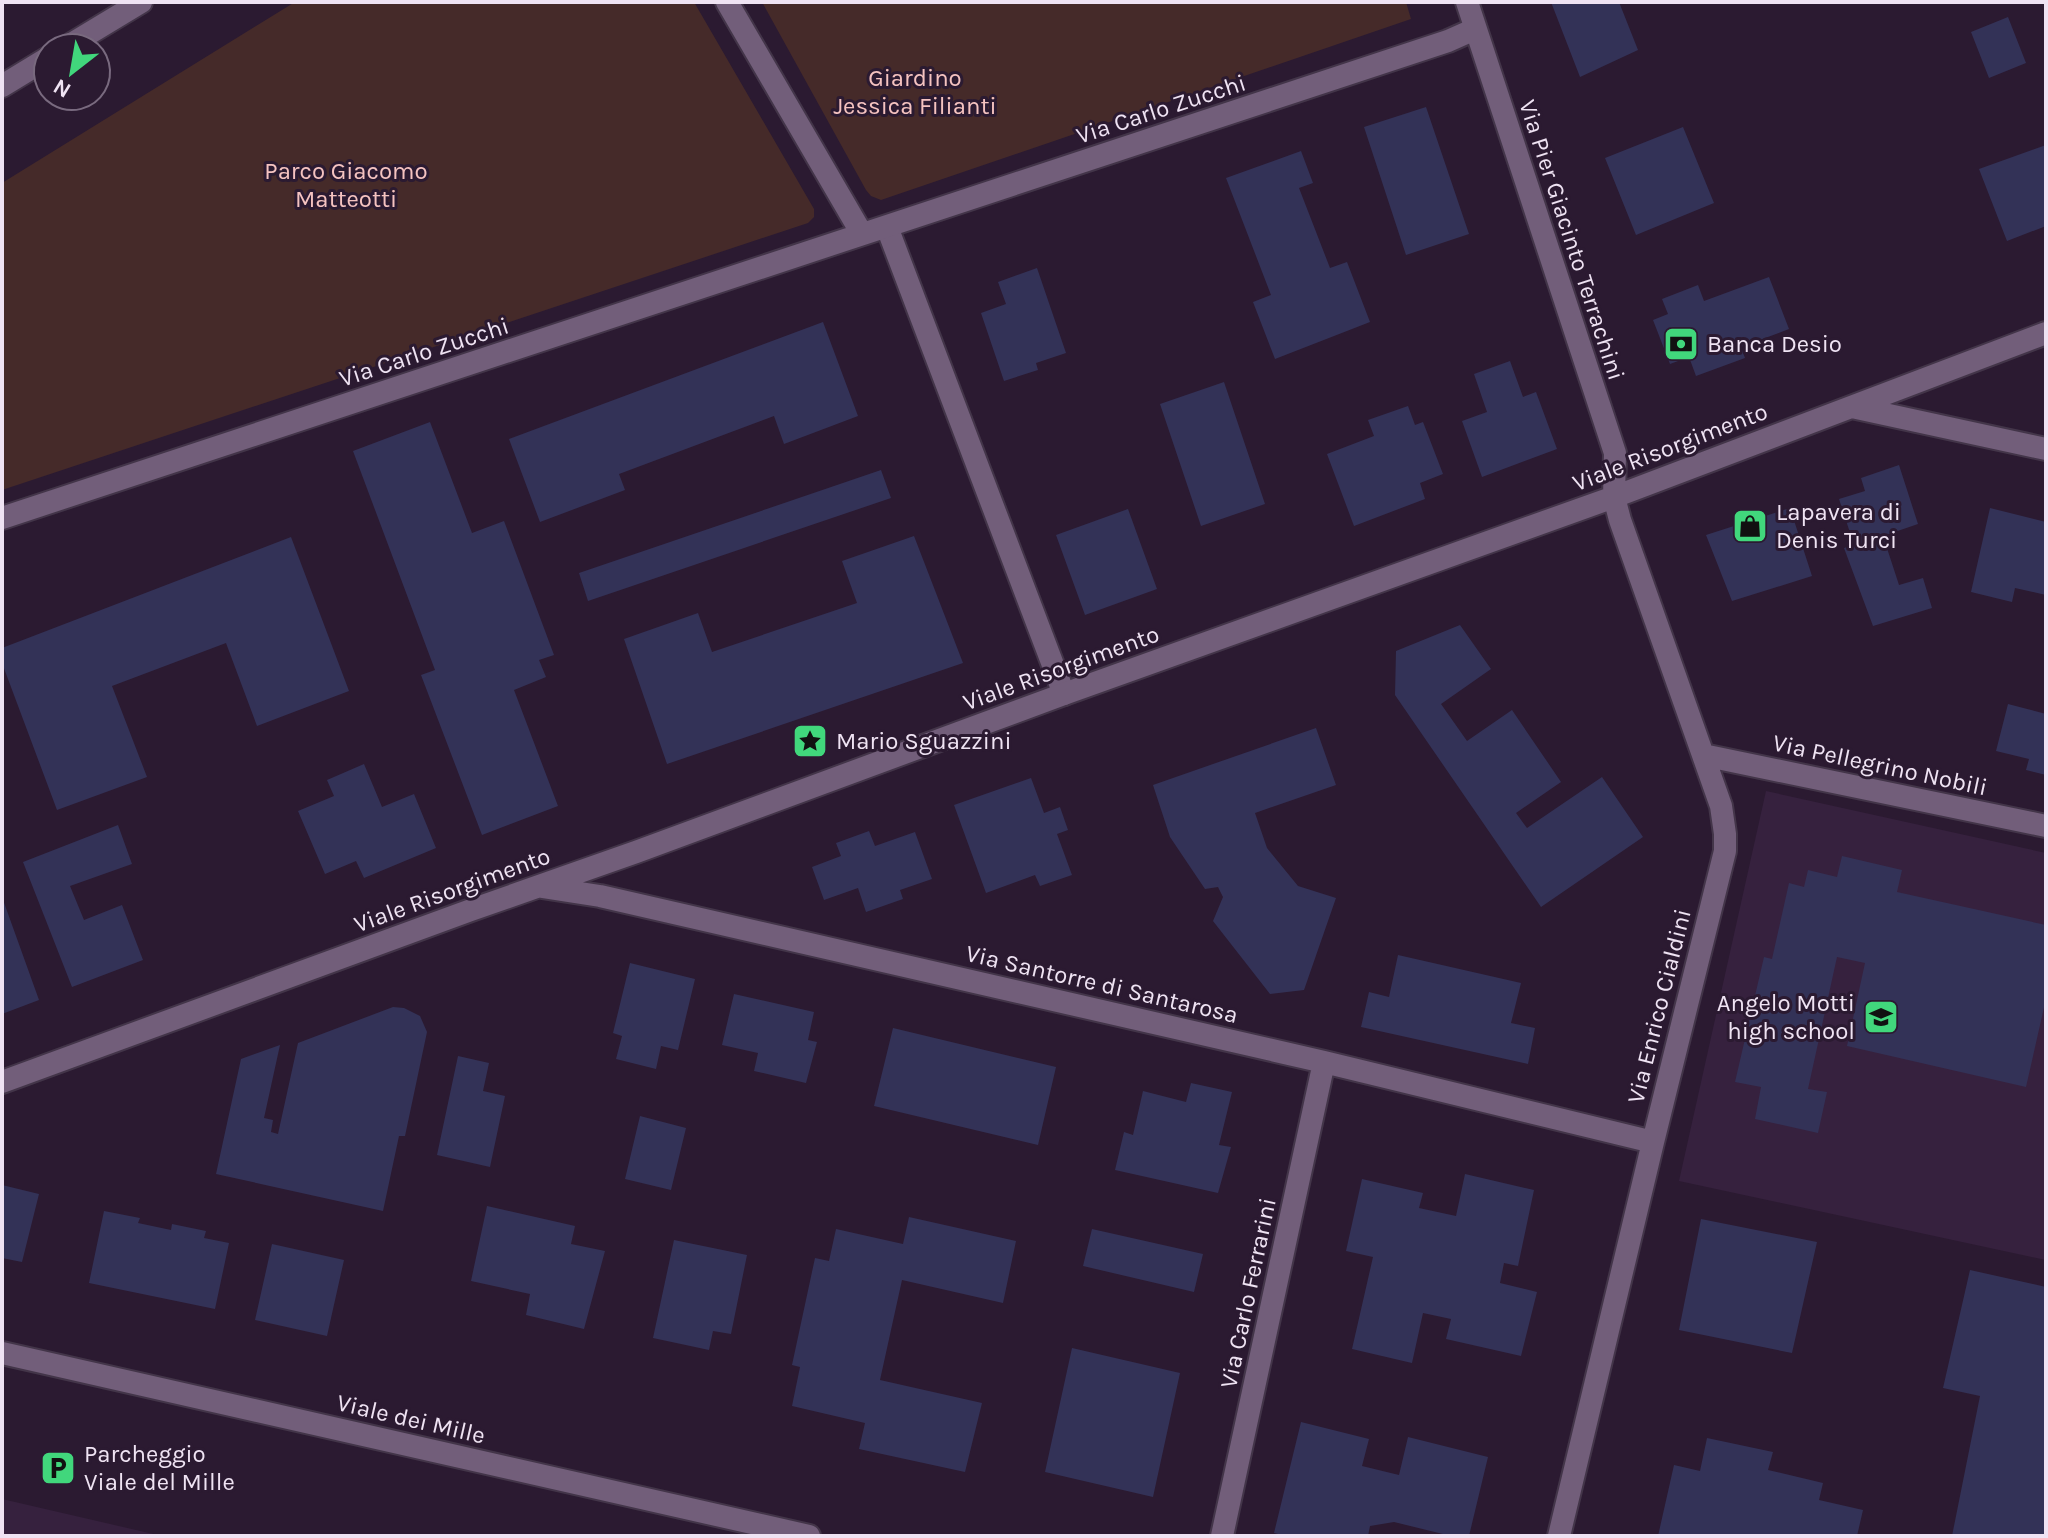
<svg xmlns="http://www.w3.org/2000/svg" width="2048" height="1538" font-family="Karla,sans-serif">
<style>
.built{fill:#36213e}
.green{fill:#452a29}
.building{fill:#333257}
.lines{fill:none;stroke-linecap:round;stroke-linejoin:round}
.pedestrian-casing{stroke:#433549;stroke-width:26}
.minor-casing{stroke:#433549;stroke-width:26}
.tertiary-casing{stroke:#433549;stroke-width:26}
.secondary-casing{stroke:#433549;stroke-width:26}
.pedestrian{stroke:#725e7a;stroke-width:22}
.minor{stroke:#725e7a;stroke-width:22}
.tertiary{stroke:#725e7a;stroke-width:22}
.secondary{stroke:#725e7a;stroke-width:22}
.labels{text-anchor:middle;stroke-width:6;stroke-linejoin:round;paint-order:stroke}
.park-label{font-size:24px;fill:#f5c3c0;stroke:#2b1a31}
.street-label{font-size:24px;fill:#efe3f3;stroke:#2b1a31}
.poi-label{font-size:24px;fill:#efe3f3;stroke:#2b1a31;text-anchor:start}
</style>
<rect width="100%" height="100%" fill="#2b1a31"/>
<path class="built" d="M1766,791L2046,853V1260L1679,1181Z
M2,1499L162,1536H2Z"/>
<path class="green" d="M295,2H694L814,209V217L808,223L2,490V183Z
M762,2H1406L1411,19L881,200L871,196L866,190Z"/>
<path class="building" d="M1551,2H1619L1638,50L1580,77Z
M2008,17L2026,63L1989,78L1971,32Z
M1426,107L1469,234L1406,255L1364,127Z
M1683,127L1714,203L1636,235L1605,158Z
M2046,145V226L2007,241L1979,169Z
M1301,151L1313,183L1299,188L1330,268L1347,262L1370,322L1275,359L1253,302L1271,295L1226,178Z
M1037,268L1066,353L1036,363L1038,370L1004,381L981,313L1006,304L998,282Z
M1769,277L1789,329L1741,347L1745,358L1696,376L1689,357L1670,364L1653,320L1668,314L1662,299L1698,285L1704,301Z
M823,322L858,416L784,444L774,416L619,474L625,490L540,522L509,439Z
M1510,361L1523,397L1536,392L1557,449L1482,477L1462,421L1487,412L1474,374Z
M1224,382L1265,504L1201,526L1160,404Z
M1408,406L1415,425L1423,422L1443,474L1420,483L1425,499L1354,526L1327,454L1374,436L1368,420Z
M430,422L472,533L504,521L554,655L539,660L546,677L514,690L558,806L482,835L421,675L435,670L353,451Z
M1899,465L1918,524L1883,536L1899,585L1923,578L1932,608L1873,626L1844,548L1854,545L1839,499L1865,491L1861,478Z
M881,470L891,498L588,601L579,573Z
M1790,508L1812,576L1732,601L1706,535Z
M1990,508L2046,522V595L2015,588L2012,602L1971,592Z
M1128,509L1157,589L1085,615L1056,535Z
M914,536L963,663L667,764L624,639L698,613L712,652L857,603L842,561Z
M291,537L349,691L257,726L226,643L112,686L147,777L57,810L2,663V648Z
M1460,625L1491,669L1441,704L1467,741L1512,710L1561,782L1516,813L1527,828L1602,777L1643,837L1541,907L1395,695L1396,651Z
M2008,704L2046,714V775L2026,770L2029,759L1996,751Z
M1316,728L1336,785L1255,813L1267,848L1298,886L1336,898L1304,990L1270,994L1213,921L1223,897L1218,887L1205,889L1170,837L1153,785Z
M364,764L382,807L414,794L436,848L364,878L356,861L325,874L298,811L334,796L327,780Z
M1031,778L1044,813L1060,807L1068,830L1057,834L1072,875L1040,886L1035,875L986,893L954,805Z
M118,825L132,864L70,886L84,920L122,905L143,960L72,987L23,862Z
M869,831L875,846L915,832L932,879L900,890L903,899L866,912L858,888L824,900L812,867L841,856L836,843Z
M1842,856L1902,870L1897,892L2046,925V1003H2045L2026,1087L1847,1046L1865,963L1837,957L1808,1089L1827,1092L1818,1133L1755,1119L1761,1087L1735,1082L1764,957L1772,959L1789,883L1804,887L1808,870L1837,877Z
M2,897L39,1000L2,1014Z
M1398,955L1521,983L1511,1023L1535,1028L1528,1064L1361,1027L1369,992L1389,997Z
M630,963L695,979L678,1050L661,1046L656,1069L616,1059L622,1036L613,1033Z
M734,994L814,1012L808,1040L817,1042L806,1083L754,1071L758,1053L722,1045Z
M393,1007L404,1008L420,1016L427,1032L405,1136H399L383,1211L216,1174L241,1059L280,1045L264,1118L273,1120L271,1132L278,1134L298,1043Z
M893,1028L1056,1067L1038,1145L874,1106Z
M458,1056L489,1063L483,1091L505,1096L490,1167L437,1155Z
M1191,1083L1232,1092L1219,1145L1231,1147L1218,1193L1115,1170L1124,1132L1133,1135L1143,1091L1186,1102Z
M640,1116L686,1128L671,1190L625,1179Z
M1465,1174L1534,1190L1518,1266L1504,1263L1500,1283L1537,1292L1521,1356L1446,1339L1451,1319L1423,1313L1412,1363L1352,1349L1373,1257L1346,1251L1362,1179L1423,1193L1419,1208L1456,1216Z
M2,1185L39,1194L22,1262L2,1258Z
M487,1206L575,1226L571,1244L605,1251L584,1329L526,1315L530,1294L471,1281Z
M104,1211L140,1218L138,1223L171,1230L172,1224L206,1231L204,1238L229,1243L215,1309L89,1283Z
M909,1217L1016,1241L1003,1303L902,1280L880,1380L982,1403L965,1472L859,1449L865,1423L792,1406L800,1367L792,1365L815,1258L829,1261L836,1229L903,1244Z
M1701,1219L1817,1242L1792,1353L1679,1330Z
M1092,1229L1203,1254L1194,1292L1083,1266Z
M674,1240L747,1255L731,1334L713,1331L709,1350L653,1338Z
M272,1244L344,1260L327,1336L255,1320Z
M1970,1270L2046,1287V1536H1952L1980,1396L1943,1388Z
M1072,1348L1180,1373L1153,1497L1045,1472Z
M1301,1422L1369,1439L1362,1466L1399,1475L1408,1437L1488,1457L1469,1536H1451L1394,1522L1370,1526L1368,1536H1286L1274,1533Z
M1707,1438L1773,1452L1768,1470L1823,1483L1819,1500L1863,1510L1857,1536H1658L1674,1465L1700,1471Z"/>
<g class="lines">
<g class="pedestrian-casing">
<path id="pedestrian" d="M887,227L1064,694"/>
</g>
<g class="minor-casing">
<path id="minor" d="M727,2L862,234
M1467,2L1615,453L1614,497L1620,520L1721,806L1725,834V851L1653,1142L1559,1536
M1852,407L2046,449
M2,518L1448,41L1475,29
M1703,755L2046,826
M542,887L600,896L1324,1062L1653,1142
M2,1082L471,910L636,852L1064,694L1614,497L2046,333
M1222,1536L1324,1062"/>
</g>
<g class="tertiary-casing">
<path id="tertiary" d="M65,48L141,2
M2,86L48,58"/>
</g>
<g class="secondary-casing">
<path id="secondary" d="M2,1353L809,1536"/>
</g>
<use href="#pedestrian" class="pedestrian"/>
<use href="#minor" class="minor"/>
<use href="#tertiary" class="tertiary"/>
<use href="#secondary" class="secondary"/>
</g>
<defs>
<g id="bank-square" transform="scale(1.8)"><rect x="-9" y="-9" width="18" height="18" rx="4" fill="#41d77c" stroke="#2b1a31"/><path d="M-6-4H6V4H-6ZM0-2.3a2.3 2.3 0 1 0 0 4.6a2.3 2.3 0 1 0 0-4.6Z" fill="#111"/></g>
<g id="shop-square" transform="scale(1.8)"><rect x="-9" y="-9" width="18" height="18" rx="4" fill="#41d77c" stroke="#2b1a31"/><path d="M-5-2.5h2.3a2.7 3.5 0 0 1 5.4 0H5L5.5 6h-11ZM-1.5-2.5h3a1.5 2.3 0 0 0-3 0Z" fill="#111"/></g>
<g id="sight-square" transform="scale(1.8)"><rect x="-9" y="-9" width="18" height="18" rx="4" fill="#41d77c" stroke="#2b1a31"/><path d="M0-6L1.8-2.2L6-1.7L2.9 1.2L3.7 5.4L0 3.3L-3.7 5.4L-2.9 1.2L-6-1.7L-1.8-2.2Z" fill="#111"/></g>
<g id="school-square" transform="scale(1.8)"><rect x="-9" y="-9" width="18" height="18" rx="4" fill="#41d77c" stroke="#2b1a31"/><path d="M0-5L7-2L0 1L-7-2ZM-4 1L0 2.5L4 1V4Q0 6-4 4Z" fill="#111"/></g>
<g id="parking-square" transform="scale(1.8)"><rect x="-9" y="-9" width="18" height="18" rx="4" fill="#41d77c" stroke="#2b1a31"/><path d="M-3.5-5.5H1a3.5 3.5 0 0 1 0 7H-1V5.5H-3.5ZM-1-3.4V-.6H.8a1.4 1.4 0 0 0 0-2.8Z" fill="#111"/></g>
</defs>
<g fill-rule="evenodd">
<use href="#bank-square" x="1681" y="344"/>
<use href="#shop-square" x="1750" y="526"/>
<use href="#sight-square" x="810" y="741"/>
<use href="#school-square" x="1881" y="1017"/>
<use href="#parking-square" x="58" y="1468"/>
</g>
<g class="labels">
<g class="park-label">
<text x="915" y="86">Giardino<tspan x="915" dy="28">Jessica Filianti</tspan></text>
<text x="346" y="179">Parco Giacomo<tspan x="346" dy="28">Matteotti</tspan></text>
</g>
<g class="street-label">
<text transform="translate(1161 109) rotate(-18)" y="8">Via Carlo Zucchi</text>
<text transform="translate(1572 240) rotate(72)" y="8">Via Pier Giacinto Terrachini</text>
<text transform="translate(424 352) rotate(-18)" y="8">Via Carlo Zucchi</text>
<text transform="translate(1670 447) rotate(-21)" y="8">Viale Risorgimento</text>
<text transform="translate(1061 668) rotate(-20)" y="8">Viale Risorgimento</text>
<text transform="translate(1880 765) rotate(12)" y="8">Via Pellegrino Nobili</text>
<text transform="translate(452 890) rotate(-20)" y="8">Viale Risorgimento</text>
<text transform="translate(1102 984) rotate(13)" y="8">Via Santorre di Santarosa</text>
<text transform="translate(1659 1006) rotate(-76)" y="8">Via Enrico Cialdini</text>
<text transform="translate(1248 1293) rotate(-78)" y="8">Via Carlo Ferrarini</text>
<text transform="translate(411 1419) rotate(13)" y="8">Viale dei Mille</text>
</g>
<g class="poi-label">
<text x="1707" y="352">Banca Desio</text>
<text x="1776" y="520">Lapavera di<tspan x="1776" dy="28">Denis Turci</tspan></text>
<text x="836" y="749">Mario Sguazzini</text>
<text x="1855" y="1011" text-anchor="end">Angelo Motti<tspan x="1855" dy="28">high school</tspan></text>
<text x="84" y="1462">Parcheggio<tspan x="84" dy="28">Viale del Mille</tspan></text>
</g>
</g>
<rect width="2048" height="1538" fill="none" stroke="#efe3f3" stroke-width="8"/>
<g transform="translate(72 72) rotate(211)"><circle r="38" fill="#2b1a31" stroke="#796a7f" stroke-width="2"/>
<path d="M0-6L14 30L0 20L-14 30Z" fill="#41d77c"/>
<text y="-12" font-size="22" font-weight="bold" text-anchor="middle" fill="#efe3f3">N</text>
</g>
</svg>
